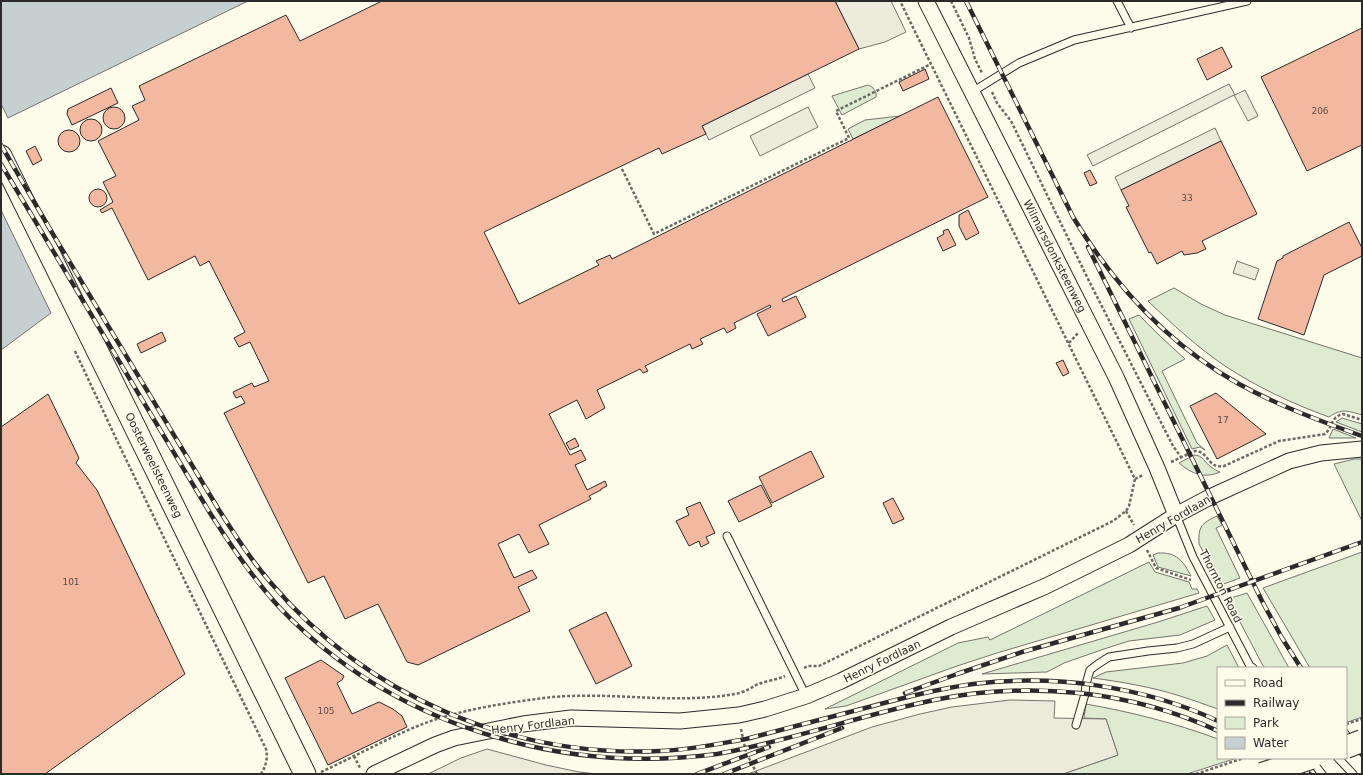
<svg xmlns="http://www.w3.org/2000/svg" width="1363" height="775" font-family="'DejaVu Sans',sans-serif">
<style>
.green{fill:#deebd1;stroke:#74746e}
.parking{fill:#eceadb;stroke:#74746e}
.water{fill:#c7d0d0;stroke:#74746e}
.building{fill:#f2b8a0;stroke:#2b2b2b}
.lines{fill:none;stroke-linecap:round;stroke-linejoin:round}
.lane-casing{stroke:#2b2b2b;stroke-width:9}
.street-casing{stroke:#2b2b2b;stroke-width:17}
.secondary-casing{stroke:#2b2b2b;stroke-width:23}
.path{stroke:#6a6964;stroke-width:2.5;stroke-dasharray:3 2;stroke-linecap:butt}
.lane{stroke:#fdfbea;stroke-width:7}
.street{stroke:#fdfbea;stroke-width:15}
.secondary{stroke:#fdfbea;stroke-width:21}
.rail-casing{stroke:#2b2b2b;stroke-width:4.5}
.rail{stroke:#fdfbea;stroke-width:3;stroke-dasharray:9;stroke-linecap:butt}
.primary-bridge-casing{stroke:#2b2b2b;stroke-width:24;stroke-linecap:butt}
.primary-bridge{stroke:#fdfbea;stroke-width:22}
.labels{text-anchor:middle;stroke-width:3;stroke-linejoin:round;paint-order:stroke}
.number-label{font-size:9px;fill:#5d4e48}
.street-label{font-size:11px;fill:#2b2b2b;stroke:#fdfbea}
</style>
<rect width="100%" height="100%" fill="#fdfbea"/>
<path class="green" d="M868,85C873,87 877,91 876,97L842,115L832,96Z
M900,116L853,139L848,129L865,120Z
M1174,288L1201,304L1225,315L1362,358V415C1348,411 1342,408 1329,417C1293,404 1257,387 1225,366C1197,347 1172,324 1148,301Z
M1139,315L1162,338L1185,359L1162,371L1197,443L1205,450L1200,447L1192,449L1129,319Z
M1342,418L1362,424V432L1336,422Z
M1333,429L1356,438H1329Z
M1194,455C1203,455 1205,463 1211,467C1214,469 1217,471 1220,472C1204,479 1192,474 1179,463Z
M1354,459H1362V521L1334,464Z
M1217,516L1222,525L1216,528L1240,578L1221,585L1199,544C1198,526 1202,523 1217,516Z
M1362,552V717L1348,722L1346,719V668H1310L1263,588Z
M1158,553C1177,552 1183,561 1191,576L1158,567L1153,555Z
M1149,562L1155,572L1189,582L1192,589H1197L1199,593L997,653L957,666L846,706L825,709L958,643L988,637L990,640Z
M1247,593L1289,668H1265L1262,664L1228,599Z
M1207,606L1215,620L1180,635L1129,641L1107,648L1064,663L1047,672L982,674L1158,622Z
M1227,645L1239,668H1218V709C1206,705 1193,700 1180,696C1152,687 1122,682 1093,678L1106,672L1183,663L1207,656Z
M1086,704C1131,712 1175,723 1218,739V758H1237L1187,774H1063L1118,755L1106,719L1084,718Z"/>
<path class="parking" d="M835,1H891L906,32L885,42L859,49Z
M808,74L815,88L709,140L702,126Z
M1229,84L1235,95L1245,90L1258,116L1248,121L1234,95L1093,166L1087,155Z
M808,107L818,127L760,156L750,136Z
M1215,128L1221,141L1121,190L1115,177Z
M1237,261L1259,269L1255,280L1233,273Z
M1010,700L1055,701L1054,718L1106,719L1118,755L1063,774H748L872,727L920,714L952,707Z
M487,749L546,765L579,772L597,774H428L461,758Z"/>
<path class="water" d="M1,1H248L8,118L1,104Z
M1,210L51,313L1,350Z"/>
<path class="building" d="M382,1H835L859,49L702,126L706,134L662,154L659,148L484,232L519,304L599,265L596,261L610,255L612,259L938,97L988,197L782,299L783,302L796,296L806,317L768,336L757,314L771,307L770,305L734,323L736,328L727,333L724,328L700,339L703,344L692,349L690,344L645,366L648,371L643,373L640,369L597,390L605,408L586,419L577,400L549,414L570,455L581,450L586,460L575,465L587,490L605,481L607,486L601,489V490L589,496L591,499L539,525L549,544L529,553L519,534L498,544L514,578L532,570L537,578L518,587L530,611L418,665L407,662L378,604L345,619L324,576L308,583L224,413L245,403L241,396L236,398L233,392L252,383L254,387L269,381L250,342L239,347L234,338L245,332L209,261L200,266L195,256L148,280L112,208L102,213L100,210L113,202L103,182L116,176L98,141L139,120L132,106L145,100L139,86L286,15L300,41Z
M1362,28V145L1307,171L1261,77Z
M1222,47L1232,67L1207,80L1197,59Z
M925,69L929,79L903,91L899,82Z
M111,88L118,103L72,125L67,114L68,109Z
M103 118a11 11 0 1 1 22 0a11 11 0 1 1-22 0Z
M80 130a11 11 0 1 1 22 0a11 11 0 1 1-22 0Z
M58 141a11 11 0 1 1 22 0a11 11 0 1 1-22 0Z
M1221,141L1257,214L1202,241L1206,249L1197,253L1184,255L1182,251L1157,264L1151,252L1149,253L1126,207L1129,206L1121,190Z
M35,146L42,160L33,165L26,151Z
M1090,170L1097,183L1090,186L1084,173Z
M89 198a9 9 0 1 1 18 0a9 9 0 1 1-18 0Z
M968,210L979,233L966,240L959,226V215Z
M1349,222L1362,248V256L1324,275L1304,335L1258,319L1277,261L1283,258V256Z
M948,229L956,245L943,251L937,238L944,234L943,231Z
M162,332L166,341L141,353L137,344Z
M1063,360L1069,373L1063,376L1056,363Z
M1216,393L1266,434L1217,459L1190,406Z
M48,394L79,458L76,463L97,490L185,674L45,774H1V427Z
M575,438L579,446L570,450L566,443Z
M811,451L824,477L772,503L759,477Z
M761,485L772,506L739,522L728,501Z
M893,498L904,519L893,524L883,503Z
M700,502L715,533L706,537L709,543L701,547L699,541L689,546L676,521L689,515L686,508Z
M606,612L632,666L596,684L569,630Z
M321,660L344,676L342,680L337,683L352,714L379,702L393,709L402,716L407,727L328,765L285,678Z"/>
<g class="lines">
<g class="lane-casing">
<path id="lane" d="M1117,1L1131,28
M972,92L1019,63L1074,40L1247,1
M1176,515L1193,557L1250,666L1253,668
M727,536L806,696
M1076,725L1085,694L1086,684L1090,670L1098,664L1109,657L1148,651L1177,648L1193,644L1230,627
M1338,758L1353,774
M1311,760L1322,774"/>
</g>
<g class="street-casing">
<path id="street" d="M926,1L1116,377L1157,468L1176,515
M374,774L435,745L454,738L523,724L571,718L680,721L739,715L765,709L806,696L841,681L951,627L1046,586L1129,545L1176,515L1210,497L1289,461L1321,453L1362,449"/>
</g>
<g class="secondary-casing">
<path id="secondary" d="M1,156L130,417L305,774"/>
</g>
<path class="path" d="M951,1L969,38L975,59L982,73
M992,92L997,103L1011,121L1089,281L1173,446L1181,457
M622,169L654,234L849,138L836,111L931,64
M1069,343L1078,333
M75,351L121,449L266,749C268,758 266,766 261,774
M1171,462L1195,451C1209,451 1207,469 1224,466L1279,441L1325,434C1333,427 1330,417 1343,414L1362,420
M1135,479L1143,475
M1126,511L1134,525
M1147,550L1156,568L1191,580
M804,668L808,666H819L1113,521L1126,511L1129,506L1135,479L900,1
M1346,724L1362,719
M741,729L746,752L757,774
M354,756L360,768
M321,772C356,756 393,735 428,722C465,709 505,703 544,698C609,690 675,706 740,693C746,691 751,688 756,685C765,681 776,680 785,676
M1196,774L1244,758"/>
<use href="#lane" class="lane"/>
<use href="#street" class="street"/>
<use href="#secondary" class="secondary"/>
<g class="rail-casing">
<path id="rail" d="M966,1L1073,217C1114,285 1169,345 1239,384C1277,405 1320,421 1362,436
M1,145L54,236L219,510C235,535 251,560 271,583C367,696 512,758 660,751C689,750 717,744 746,739C787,728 828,718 869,707C903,698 937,689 973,684C1055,674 1143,686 1218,721
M1,164L210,513C231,546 253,579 280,608C391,724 558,775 717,754C790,741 861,715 934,700C1029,681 1130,690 1218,731
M1088,247L1262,601L1282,638L1301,668
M905,693L957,674L1022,652L1179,608L1362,542
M1346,731L1362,755
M1268,758L1293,774
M1286,758L1310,774
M697,774L769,747
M724,774L842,728"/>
</g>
<use href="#rail" class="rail"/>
<g class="primary-bridge-casing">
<path id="primary-bridge" d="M1346,747L1362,741
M1262,774L1311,758"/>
</g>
<use href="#primary-bridge" class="primary-bridge"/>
</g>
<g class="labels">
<g class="number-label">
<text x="1320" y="114">206</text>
<text x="1187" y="201">33</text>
<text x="1223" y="423">17</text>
<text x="71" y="585">101</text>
<text x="326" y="714">105</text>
</g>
<g class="street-label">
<text transform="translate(1055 256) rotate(63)" y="4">Wilmarsdonksteenweg</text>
<text transform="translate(154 465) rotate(64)" y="4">Oosterweelsteenweg</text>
<text transform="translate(1173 519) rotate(-30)" y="4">Henry Fordlaan</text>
<text transform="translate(1221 586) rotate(63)" y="4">Thornton Road</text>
<text transform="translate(882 661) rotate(-26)" y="4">Henry Fordlaan</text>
<text transform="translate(533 725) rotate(-7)" y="4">Henry Fordlaan</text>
</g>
</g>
<rect width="1363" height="775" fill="none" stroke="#2b2b2b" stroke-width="4"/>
<rect x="1217" y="667" width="130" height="92" fill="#fdfbea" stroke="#a9a89e"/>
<rect x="1225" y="680" width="20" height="6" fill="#fdfbea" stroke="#a9a89e"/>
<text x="1253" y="687" font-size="12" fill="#2b2b2b">Road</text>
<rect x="1225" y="700" width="20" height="6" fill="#2b2b2b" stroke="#a9a89e"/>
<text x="1253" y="707" font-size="12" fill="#2b2b2b">Railway</text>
<rect x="1225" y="717" width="20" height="12" fill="#deebd1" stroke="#a9a89e"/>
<text x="1253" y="727" font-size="12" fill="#2b2b2b">Park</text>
<rect x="1225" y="737" width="20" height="12" fill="#c7d0d0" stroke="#a9a89e"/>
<text x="1253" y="747" font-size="12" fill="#2b2b2b">Water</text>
</svg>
